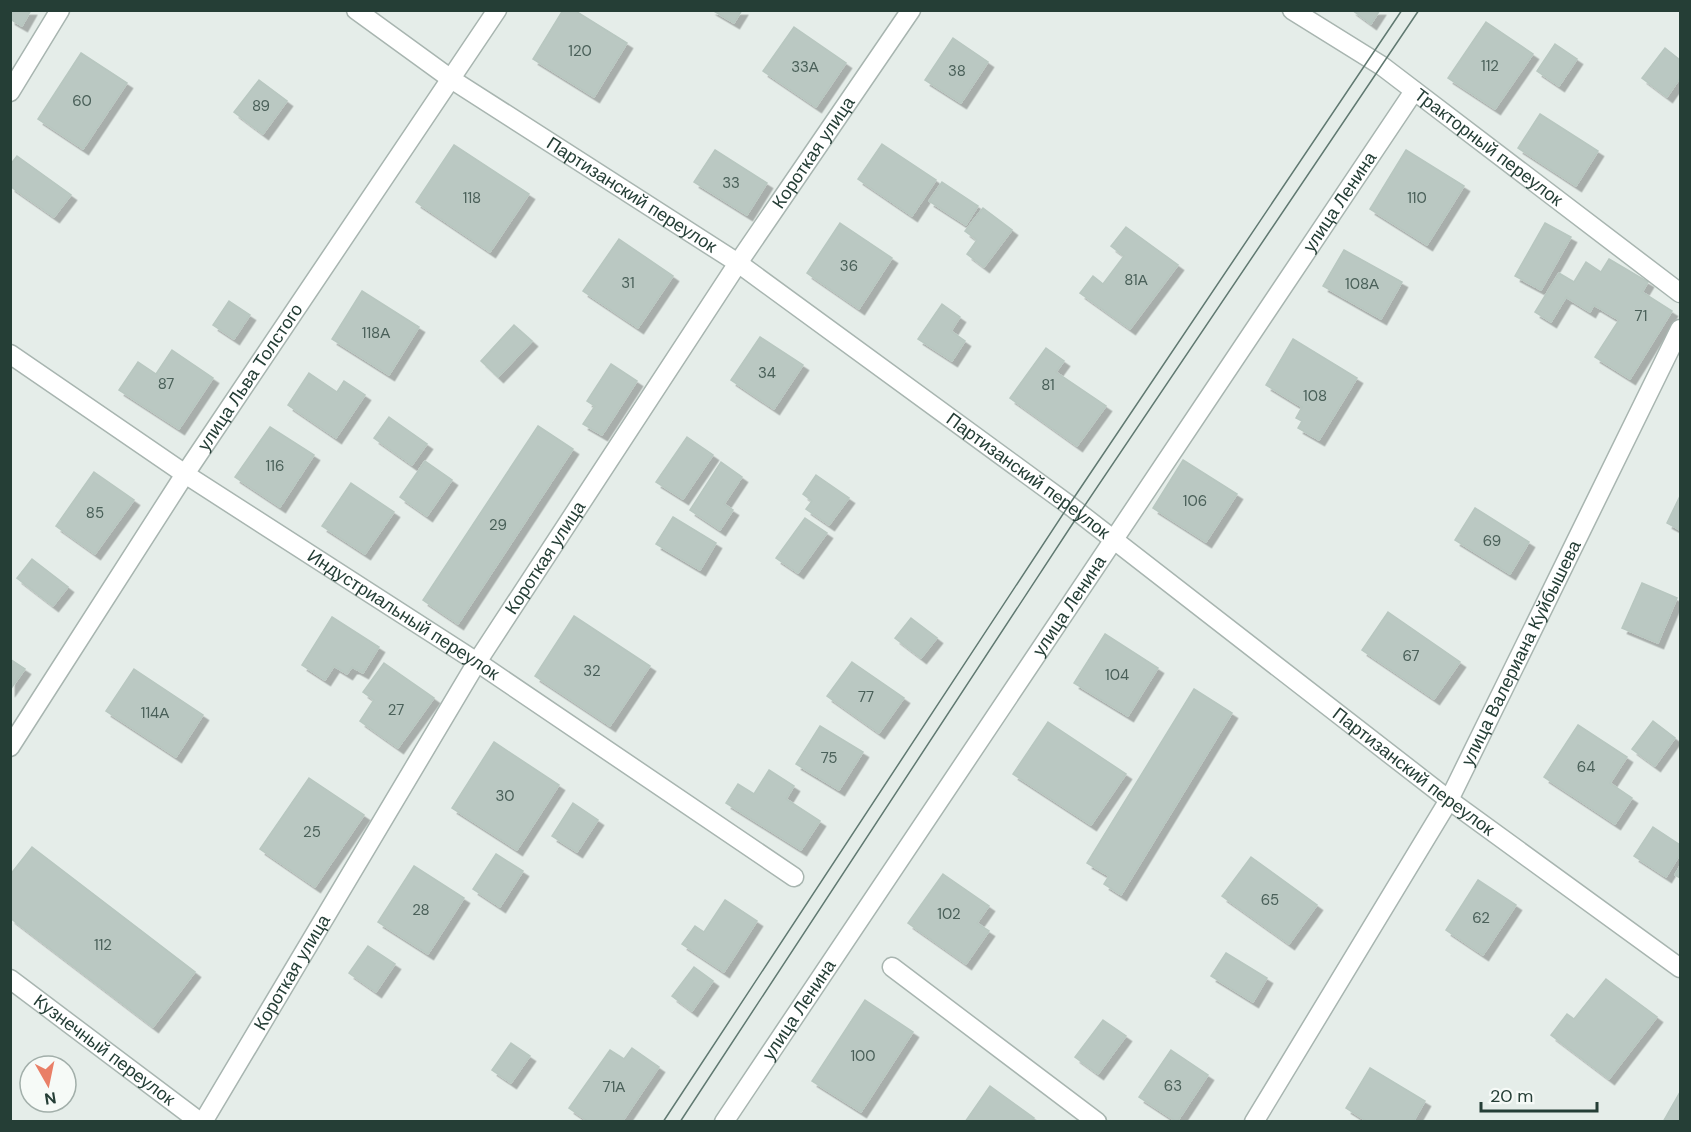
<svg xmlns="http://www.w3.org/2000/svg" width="1691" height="1132" font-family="'DM Sans',sans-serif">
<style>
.building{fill:#bac8c2;stroke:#b8c7c0;stroke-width:1.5;filter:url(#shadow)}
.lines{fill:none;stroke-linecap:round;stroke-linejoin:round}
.street-casing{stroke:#a8b5b0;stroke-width:21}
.street{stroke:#fff;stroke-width:18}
.tram{stroke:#607971;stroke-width:1.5}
.labels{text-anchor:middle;stroke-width:5;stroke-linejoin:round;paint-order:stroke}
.number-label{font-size:15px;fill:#4a6059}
.street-label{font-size:18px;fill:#253e36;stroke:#f6faf7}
</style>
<defs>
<filter id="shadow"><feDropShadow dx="5.5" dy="5.5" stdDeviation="0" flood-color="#0004"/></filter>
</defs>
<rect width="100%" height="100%" fill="#e5ede9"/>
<path class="building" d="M10,10H31L22,26L10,19Z
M563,10H574L627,43L594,97L533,59Z
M712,10H742L734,23Z
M1352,10H1380L1371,24Z
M1486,22L1533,54L1495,109L1448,78Z
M794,27L846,63L816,107L763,71Z
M953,38L988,62L961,103L925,80Z
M1555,44L1577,59L1559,86L1537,71Z
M1665,48L1680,60V78L1667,97L1642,78Z
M81,53L127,83L83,149L38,119Z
M259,80L287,101L263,134L234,112Z
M1540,114L1598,151L1576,186L1518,148Z
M882,144L936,180L912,216L858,179Z
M454,145L529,194L490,252L416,202Z
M715,150L767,183L747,215L694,182Z
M1406,150L1464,186L1427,245L1370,209Z
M17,156L71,195L54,217L10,186V165Z
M942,182L978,206L966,225L929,201Z
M983,208L1012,230L984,267L967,254L977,240L965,231Z
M840,223L892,258L859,309L807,273Z
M1545,223L1571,237L1541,290L1515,276Z
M1126,227L1178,265L1130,329L1080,293L1093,276L1103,284L1124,256L1111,246Z
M619,239L673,276L638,328L583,291Z
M1344,250L1402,282L1381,319L1323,286Z
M1609,259L1648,282L1642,292L1672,311L1630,379L1595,357L1619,320L1594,305L1590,312L1566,297L1551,322L1535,312L1559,273L1574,282L1586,262L1601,272Z
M362,291L419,327L389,375L332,339Z
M229,301L250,315L234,339L213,325Z
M942,304L960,317L951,331L965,341L952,361L918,339Z
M514,325L532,341L498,377L481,361Z
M760,337L803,365L774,409L731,380Z
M1293,339L1357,378L1319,440L1298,428L1302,421L1296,418L1302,407L1266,385Z
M1046,348L1064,361L1056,372L1106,406L1077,446L1010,398Z
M172,350L213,378L179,429L119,390L138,362L156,374Z
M611,364L637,381L602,435L583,424L595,406L587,401Z
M309,373L337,392L344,381L365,395L336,438L288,405Z
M389,417L427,444L412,465L374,438Z
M538,426L573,449L458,624L423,600Z
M270,427L314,455L280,507L235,477Z
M687,437L713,455L683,499L656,482Z
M1183,460L1237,494L1206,542L1153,508Z
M425,461L452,480L427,516L400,497Z
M721,462L742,477L724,504L733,510L720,530L690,510Z
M94,472L134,500L95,554L56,526Z
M816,475L849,498L829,525L806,509L812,501L803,494Z
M351,483L394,512L365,554L322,526Z
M1680,496V530L1667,523Z
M1475,508L1529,542L1510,574L1455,540Z
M673,517L716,543L700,570L656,544Z
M805,518L827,533L798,573L776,558Z
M32,559L68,587L53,606L17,578Z
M1642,583L1677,598L1658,643L1622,628Z
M1388,612L1460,662L1434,699L1362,650Z
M574,616L650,666L610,726L535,676Z
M332,617L379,647L363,673L352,667L347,674L334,666L325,680L302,665Z
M911,618L937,638L921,658L895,638Z
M1105,634L1158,668L1128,716L1074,683Z
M10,659L25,669L10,690Z
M852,662L904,698L879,733L827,696Z
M384,663L434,698L398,748L360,721L374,700L363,692Z
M134,669L203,715L176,757L106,711Z
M1194,689L1232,713L1121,895L1104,884L1109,876L1087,863Z
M1653,721L1675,738L1655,766L1632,749Z
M1048,722L1126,774L1091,825L1013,774Z
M1578,725L1627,757L1610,783L1632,798L1615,824L1544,777Z
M820,726L863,752L839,790L796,764Z
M494,742L559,785L517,850L452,808Z
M769,770L794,786L786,799L820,821L801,850L726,803L738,784L754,794Z
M309,778L364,815L315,887L260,849Z
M573,803L598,820L577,852L552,836Z
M1653,827L1680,845V854L1666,877L1634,856Z
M32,847L195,972L153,1027L10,918V875Z
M496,854L523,871L500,907L473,889Z
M1251,857L1317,905L1289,944L1222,896Z
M414,866L464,898L428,954L378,922Z
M1680,866V878L1675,875Z
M943,874L989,906L977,923L989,931L966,964L908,923Z
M1478,880L1516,905L1483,955L1446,930Z
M725,900L757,921L724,972L682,944L695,926L704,932Z
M368,946L395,964L376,992L349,973Z
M1226,953L1267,978L1253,1002L1211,976Z
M694,967L713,981L692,1011L672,996Z
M1606,979L1657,1017L1609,1079L1551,1035L1567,1014L1574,1019Z
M865,1000L913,1032L861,1112L812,1081Z
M1103,1020L1126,1036L1098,1074L1075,1057Z
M511,1043L530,1056L511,1083L492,1070Z
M632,1048L659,1067L622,1122H589L569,1108L610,1050L624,1059Z
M1171,1050L1208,1075L1177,1122L1139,1097Z
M1370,1068L1425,1101L1413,1122H1368L1346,1108Z
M990,1086L1034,1118L1031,1122H965Z
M1680,1092V1122H1663Z"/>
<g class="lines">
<g class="street-casing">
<g id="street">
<path id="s1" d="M356,10L451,79L738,263L1069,505L1449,800L1680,968"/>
<path id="s2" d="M1292,10L1382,66L1680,293"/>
<path d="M10,92L60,10"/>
<path id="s3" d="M10,354L185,474L477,662L794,877"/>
<path id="s4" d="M10,747L185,474L497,10"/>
<path d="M892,967L1097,1122"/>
<path id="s5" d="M10,979L200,1122"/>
<path id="s6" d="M203,1122L477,662L738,263L911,10"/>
<path id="s7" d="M724,1122L1414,91"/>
<path id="s8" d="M1254,1122L1449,800L1680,329"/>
</g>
</g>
<use href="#street" class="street"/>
<path class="tram" d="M663,1122L1069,505L1402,10
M680,1122L1079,514L1419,10"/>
</g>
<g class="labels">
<g class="number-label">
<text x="580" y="56">120</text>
<text x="1490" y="71">112</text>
<text x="805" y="72">33А</text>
<text x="957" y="76">38</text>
<text x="82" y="106">60</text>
<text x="261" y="111">89</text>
<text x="731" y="188">33</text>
<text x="472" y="203">118</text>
<text x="1417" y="203">110</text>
<text x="849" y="271">36</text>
<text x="1136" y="285">81А</text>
<text x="628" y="288">31</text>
<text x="1362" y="289">108А</text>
<text x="1641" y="321">71</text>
<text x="376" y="338">118А</text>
<text x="767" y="378">34</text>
<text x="166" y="389">87</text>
<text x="1048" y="390">81</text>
<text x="1315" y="401">108</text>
<text x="275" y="471">116</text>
<text x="1195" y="506">106</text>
<text x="95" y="518">85</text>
<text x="498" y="530">29</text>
<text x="1492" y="546">69</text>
<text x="1411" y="661">67</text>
<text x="592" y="676">32</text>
<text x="1117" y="680">104</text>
<text x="866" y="702">77</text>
<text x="396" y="715">27</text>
<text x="155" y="718">114А</text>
<text x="829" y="763">75</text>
<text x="1586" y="772">64</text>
<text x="505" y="801">30</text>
<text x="312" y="837">25</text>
<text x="1270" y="905">65</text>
<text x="421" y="915">28</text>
<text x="949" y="919">102</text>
<text x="1481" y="923">62</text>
<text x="103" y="950">112</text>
<text x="863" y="1061">100</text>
<text x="1173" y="1091">63</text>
<text x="614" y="1092">71А</text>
</g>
<g class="street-label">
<text dy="6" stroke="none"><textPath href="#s2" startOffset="240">Тракторный переулок</textPath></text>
<text dy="6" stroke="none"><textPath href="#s6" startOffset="1146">Короткая улица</textPath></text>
<text dy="6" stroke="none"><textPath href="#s1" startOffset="332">Партизанский переулок</textPath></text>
<text dy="6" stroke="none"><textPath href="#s7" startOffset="1107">улица Ленина</textPath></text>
<text dy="6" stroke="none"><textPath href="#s4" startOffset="441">улица Льва Толстого</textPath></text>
<text dy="6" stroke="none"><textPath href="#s1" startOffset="818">Партизанский переулок</textPath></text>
<text dy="6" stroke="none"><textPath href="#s6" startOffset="660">Короткая улица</textPath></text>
<text dy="6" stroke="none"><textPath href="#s7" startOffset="621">улица Ленина</textPath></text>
<text dy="6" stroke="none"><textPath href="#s3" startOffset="472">Индустриальный переулок</textPath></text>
<text dy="6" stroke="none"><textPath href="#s8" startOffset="540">улица Валериана Куйбышева</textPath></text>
<text dy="6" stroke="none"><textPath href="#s1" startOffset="1304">Партизанский переулок</textPath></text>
<text dy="6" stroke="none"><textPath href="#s6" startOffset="174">Короткая улица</textPath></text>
<text dy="6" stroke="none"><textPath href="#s7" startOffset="135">улица Ленина</textPath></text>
<text dy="6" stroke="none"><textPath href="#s5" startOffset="118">Кузнечный переулок</textPath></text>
</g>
</g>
<rect width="1691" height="1132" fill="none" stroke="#253e36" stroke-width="24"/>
<g transform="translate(48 1084) rotate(171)"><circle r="28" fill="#f6faf7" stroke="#a2afaa" stroke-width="1.5"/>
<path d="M0-4.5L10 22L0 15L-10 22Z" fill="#e97f67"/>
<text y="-9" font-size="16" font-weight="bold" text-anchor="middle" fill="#253e36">N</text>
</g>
<path d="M1481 1102v9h116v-9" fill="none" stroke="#253e36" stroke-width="3"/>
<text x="1490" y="1102" font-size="18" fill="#253e36" stroke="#f6faf7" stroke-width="4.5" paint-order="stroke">20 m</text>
</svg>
